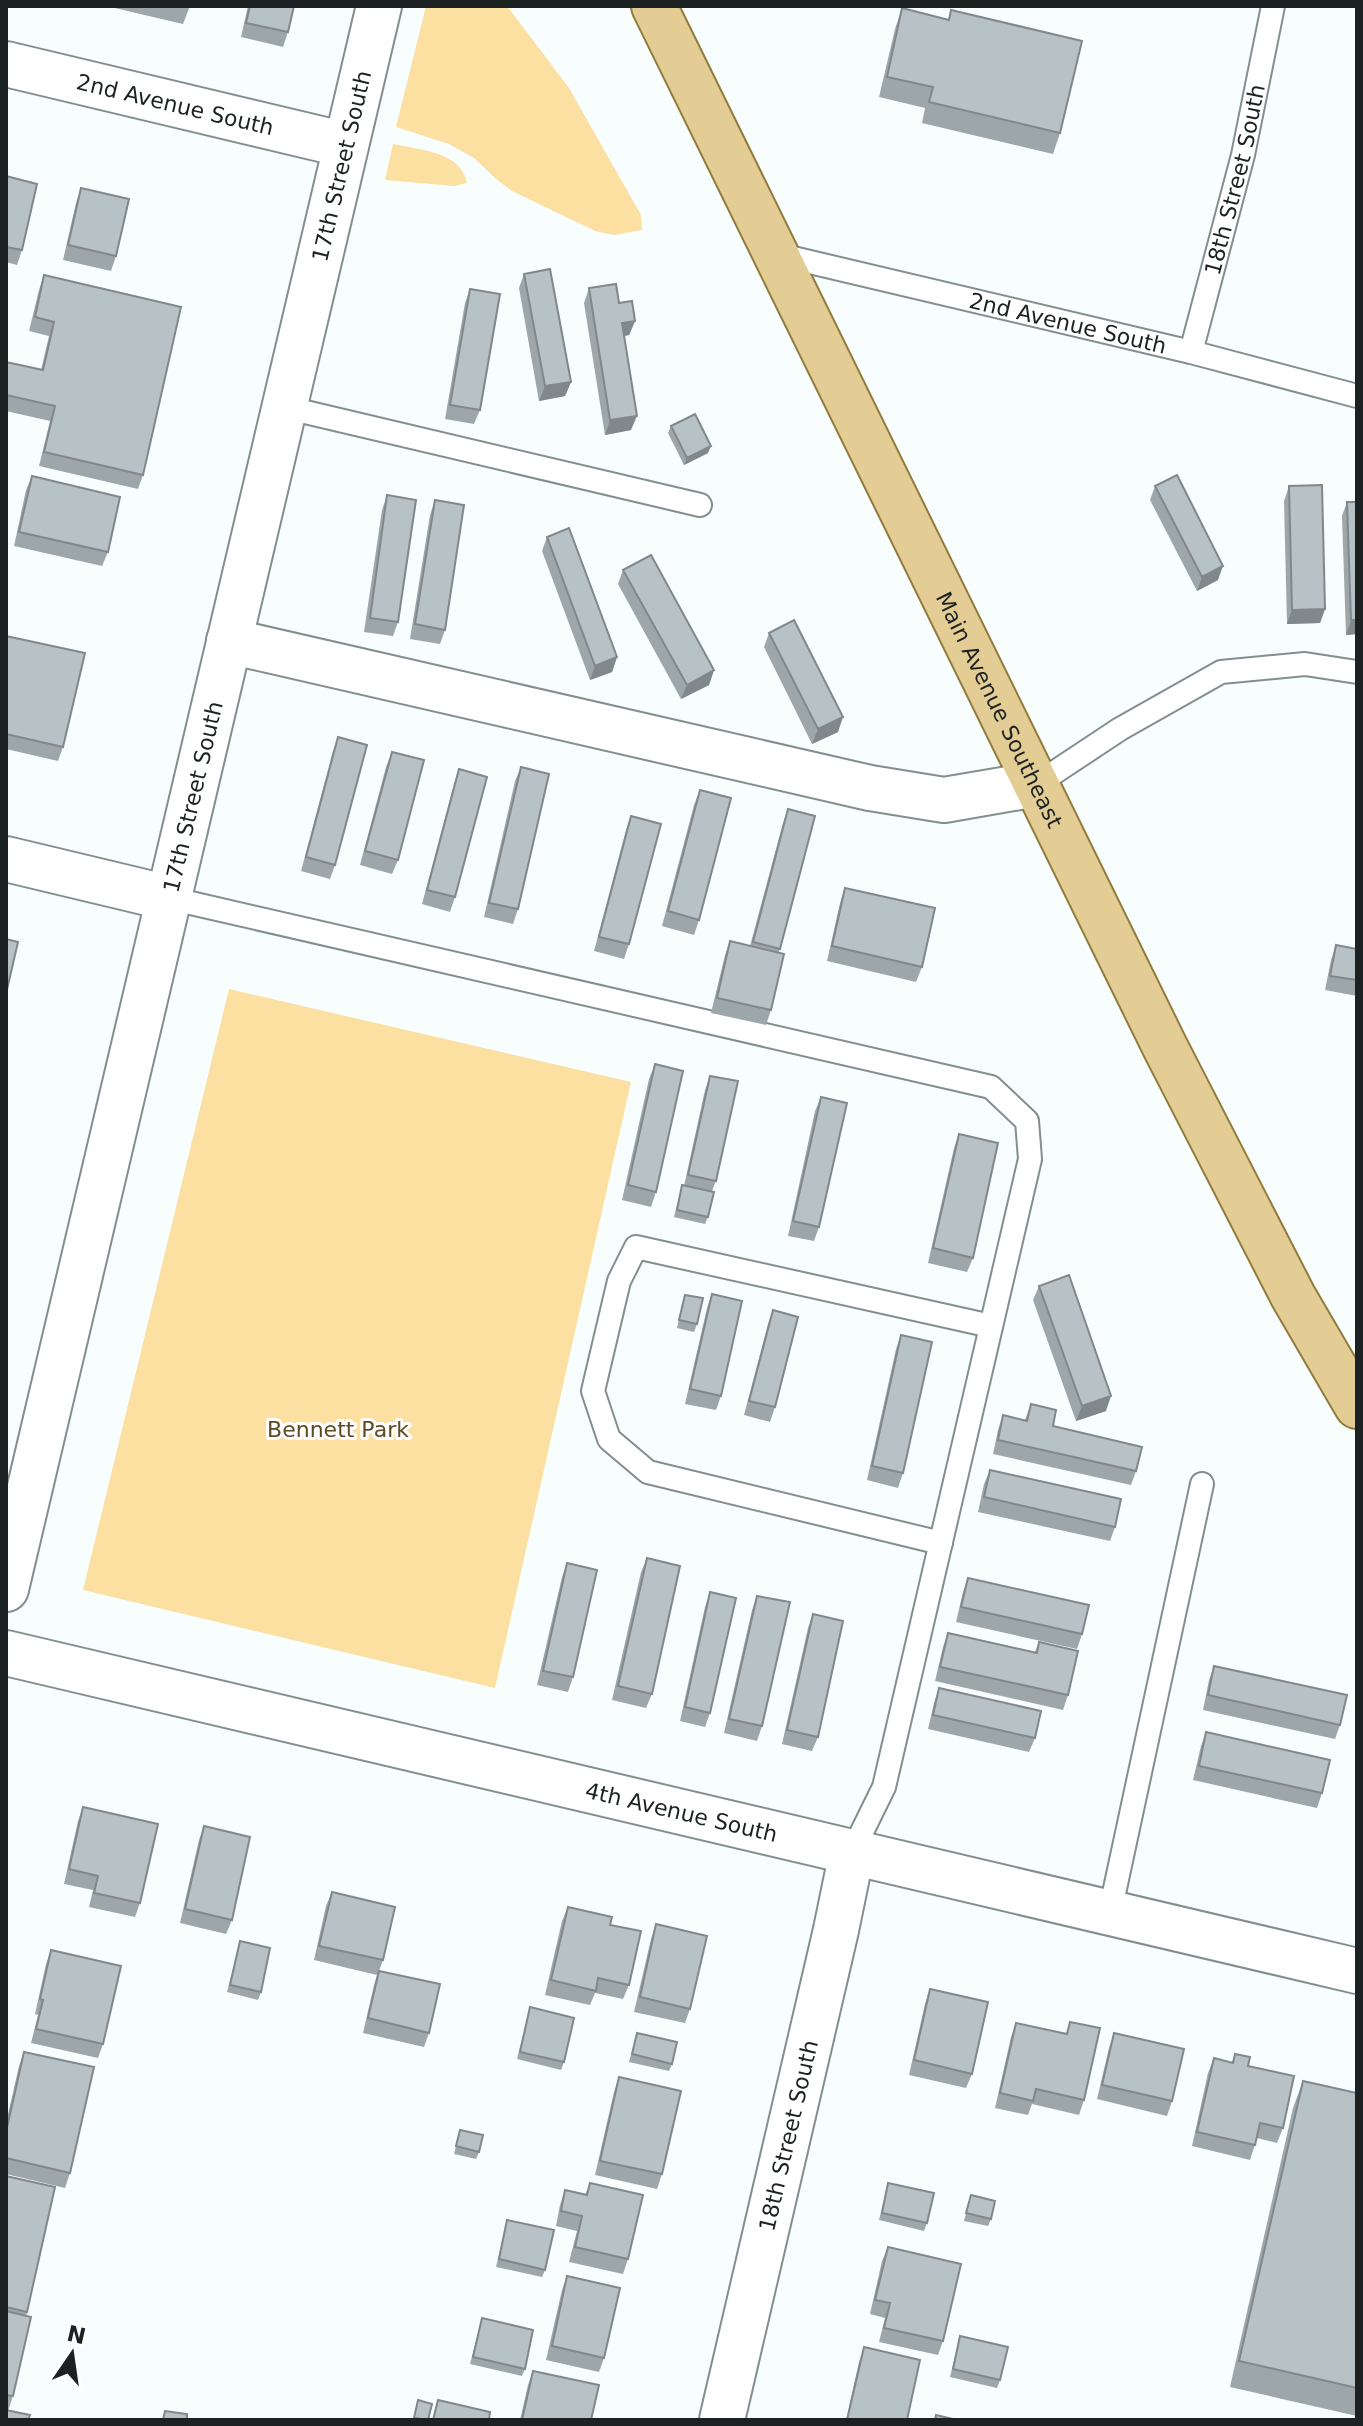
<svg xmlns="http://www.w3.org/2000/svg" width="1363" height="2426" font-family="'DejaVu Sans',sans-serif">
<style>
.green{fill:#fbe0a2}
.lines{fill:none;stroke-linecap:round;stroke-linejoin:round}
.lane-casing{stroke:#838e91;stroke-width:26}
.street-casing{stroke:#838e91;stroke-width:48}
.primary-casing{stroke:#917b3d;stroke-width:48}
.lane{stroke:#fff;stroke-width:22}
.street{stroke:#fff;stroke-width:44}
.primary{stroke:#e3cd94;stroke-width:44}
.wall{fill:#9da7aa}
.shaded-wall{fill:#80888b}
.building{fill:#b7c2c6;stroke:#80888b;stroke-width:2}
.labels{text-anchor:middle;stroke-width:6;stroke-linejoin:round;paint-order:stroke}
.street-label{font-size:22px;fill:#1c2122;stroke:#fff}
.park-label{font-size:22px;fill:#5d4c22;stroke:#fff}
</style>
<rect width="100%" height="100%" fill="#f8fdfe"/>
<path class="green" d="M426,6H507L569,88L641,215L642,230L614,235L595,231L512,191L496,179L474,158L449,144L396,127Z
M393,144C419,150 461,151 467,183L454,186L385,180Z
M229,989L631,1082L495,1688L83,1590Z"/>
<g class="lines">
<g class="lane-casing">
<g id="lane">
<path id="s1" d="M776,254L1191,352L1357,396"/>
<path id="s2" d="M1191,352L1243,155L1273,6"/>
<path d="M284,407L700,505"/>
<path d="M1037,784L1120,729L1221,672L1305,664L1357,672"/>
<path d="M169,898L991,1087L1027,1121L1030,1159L884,1787L852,1852"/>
<path d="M941,1543L648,1472L609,1439L593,1391L619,1281L636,1247L991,1326"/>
<path d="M1110,1912L1202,1484"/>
</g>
</g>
<g class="street-casing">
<g id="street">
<path id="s3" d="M6,64L346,145"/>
<path d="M229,641L870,788L944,800L1037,784"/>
<path d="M6,859L169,898"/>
<path id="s4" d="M6,1589L379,6"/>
<path id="s5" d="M6,1653L1357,1971"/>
<path id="s6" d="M722,2420L836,1930L852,1852"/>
</g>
</g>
<g class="primary-casing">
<g id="primary">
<path id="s7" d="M654,6L1165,1047L1293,1296L1357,1406"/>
</g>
</g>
<use href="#lane" class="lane"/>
<use href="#street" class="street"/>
<use href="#primary" class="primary"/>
</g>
<path class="wall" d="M106,6H190L183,24Z
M248,6H294L288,32L283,47L241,37Z
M902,8L948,20L951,10L1060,133L1053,154L922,123L925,108L879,97L895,29Z
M6,176L22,250L17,265L6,262Z
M81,188L116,256L111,271L63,260L76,203Z
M524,274L571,382L565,396L539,401L519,288Z
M44,275L143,475L138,489L39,466L50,421L6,411V362L41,370L49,336L29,331L39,290Z
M589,288L619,303L635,321L629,335L624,336L631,430L605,435L584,303Z
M470,289L480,410L474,424L445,419L465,303Z
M671,426L708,453L684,465L668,433Z
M32,476L108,552L102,566L14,546L26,490Z
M1155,486L1218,580L1197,591L1150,500Z
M1289,486L1325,609L1320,623L1287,624L1284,501Z
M387,495L398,622L393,636L364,632L382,510Z
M435,500L445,630L440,644L410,639L430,515Z
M1347,502L1357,634L1346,635L1342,516Z
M547,537L617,657L612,672L590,680L542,551Z
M623,570L714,670L709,685L681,699L618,584Z
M769,633L838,732L812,744L764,647Z
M6,636L63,747L58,761L6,749Z
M338,737L335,865L330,879L301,871L333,751Z
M392,752L398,860L392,874L360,865L386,767Z
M521,767L518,909L513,924L484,917L515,781Z
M459,769L455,897L450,912L422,904L454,784Z
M700,790L699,920L694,935L662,926L694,805Z
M788,809L815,816L779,952L771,1010L766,1025L711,1013L725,955L730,941L750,946L783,823Z
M631,816L629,944L624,959L594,951L626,830Z
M845,888L922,967L916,982L827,961L840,903Z
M1336,945L1357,949V996L1325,990L1331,960Z
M655,1064L656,1192L651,1207L622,1200L649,1079Z
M710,1076L716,1181L712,1191L708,1217L705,1224L674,1217L682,1185L684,1186L705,1090Z
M821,1097L819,1227L814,1241L788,1236L815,1111Z
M959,1134L973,1258L967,1272L928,1263L954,1148Z
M1039,1286L1106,1411L1076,1421L1033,1300Z
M712,1294L721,1396L716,1410L685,1404L707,1308Z
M685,1295L697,1324L694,1332L677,1328Z
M773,1310L775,1407L770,1422L744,1415L768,1324Z
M901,1335L903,1473L898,1488L867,1480L896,1349Z
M1031,1404L1053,1426L1136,1471L1131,1485L993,1454L998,1430L1003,1415L1025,1420Z
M990,1470L1115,1527L1110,1541L978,1512L984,1484Z
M647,1558L652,1694L646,1708L612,1700L641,1572Z
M567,1563L573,1677L568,1692L537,1685L562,1577Z
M968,1578L1082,1634L1077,1649L956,1622L963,1592Z
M710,1592V1713L705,1727L680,1721L705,1607Z
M757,1596L762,1726L757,1741L724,1733L752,1610Z
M813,1614L818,1737L812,1751L782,1744L808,1628Z
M948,1633L1035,1652L1039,1642L1068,1695L1063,1710L935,1681L943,1647Z
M1214,1666L1340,1725L1335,1739L1203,1710L1209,1680Z
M939,1688L1035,1738L1029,1752L928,1729L934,1703Z
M1206,1732L1322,1793L1317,1808L1193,1780L1201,1746Z
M83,1807L140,1903L135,1917L89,1907L93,1890L64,1884L78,1821Z
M204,1826L232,1920L226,1934L180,1923L199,1840Z
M332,1892L383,1960L379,1971L429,2033L424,2047L363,2033L374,1985L377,1975L314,1960L326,1906Z
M568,1907L610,1925L629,1985L623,1999L595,1993L590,2005L545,1995L562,1921Z
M656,1924L690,2009L685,2023L634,2012L651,1939Z
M240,1941L261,1992L258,2000L227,1992Z
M51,1950L103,2044L98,2058L31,2043L38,2015L35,2014L46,1964Z
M930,1989L972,2074L966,2088L909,2075L925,2004Z
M530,2007L564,2062L561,2070L517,2059Z
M1070,2022L1084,2100L1079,2115L1032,2104L1028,2115L995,2108L1011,2037L1016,2023L1066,2034Z
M637,2033L672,2064L669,2071L629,2062Z
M1114,2033L1172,2101L1167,2116L1097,2099L1109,2048Z
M24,2052L70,2173L65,2188L6,2174V2123L19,2066Z
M1235,2054L1248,2066L1283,2128L1277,2143L1257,2138L1250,2160L1192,2146L1208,2073L1214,2058L1232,2063Z
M619,2077L662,2174L657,2189L595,2175L614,2092Z
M1303,2081L1357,2093V2416L1230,2387L1293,2108Z
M460,2130L479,2152L476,2159L454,2154Z
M6,2176L27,2312L13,2396L8,2411L6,2410Z
M590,2183L628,2259L623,2274L569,2262L577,2231L556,2226L560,2205L565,2190L585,2195Z
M888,2183L927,2223L924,2231L879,2220Z
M971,2195L991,2219L988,2226L964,2221Z
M507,2220L545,2270L542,2277L496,2267Z
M888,2247L943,2341L938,2355L879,2342L885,2318L870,2314L882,2261Z
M567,2276L604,2358L599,2372L546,2360L562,2290Z
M482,2318L525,2369L522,2376L470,2364Z
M960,2336L1000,2380L997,2388L950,2377Z
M864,2347L907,2420H846L859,2362Z
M533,2371L591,2420H520L528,2385Z"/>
<path class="shaded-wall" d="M635,321L629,335L616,337L622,323Z
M571,382L565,396L539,401L545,386Z
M637,416L631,430L605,435L610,420Z
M711,446L708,453L684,465L687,458Z
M1223,566L1218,580L1197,591L1202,577Z
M1325,609L1320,623L1287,624L1292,610Z
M1351,620H1357V634L1346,635Z
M617,657L612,672L590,680L595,666Z
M714,670L709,685L681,699L687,685Z
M843,717L838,732L812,744L818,729Z
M1111,1396L1106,1411L1076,1421L1082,1406Z"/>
<path class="building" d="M250,6H294L288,32L246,23Z
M902,8L949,20L951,10L1082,41L1060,133L929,102L933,87L887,77Z
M6,176L37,184L22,250L6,247Z
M81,188L129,199L116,256L68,245Z
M550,269L571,382L545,386L524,274Z
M44,275L181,307L143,475L44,452L55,406L6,395V362L43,370L54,322L35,317Z
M616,284L619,303L632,301L635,321L622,323L637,416L610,420L589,288Z
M470,289L500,294L480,410L450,405Z
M695,414L711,446L687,458L671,426Z
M1177,475L1223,566L1202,577L1155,486Z
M32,476L120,497L108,552L19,532Z
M1322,485L1325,609L1292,610L1289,486Z
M387,495L416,500L398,622L370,618Z
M435,500L464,505L445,630L415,624Z
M1347,502H1357V620H1351Z
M569,528L617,657L595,666L547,537Z
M651,555L714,670L687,685L623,570Z
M794,620L843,717L818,729L769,633Z
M6,636L85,653L63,747L6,734Z
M338,737L367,745L335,865L306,857Z
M392,752L424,760L398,860L365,851Z
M521,767L549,774L518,909L489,903Z
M459,769L487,777L455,897L427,890Z
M700,790L731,798L699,920L668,911Z
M788,809L815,816L780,949L753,942Z
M631,816L661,824L629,944L599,937Z
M845,888L935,908L922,967L832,946Z
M6,939L18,942L6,994Z
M730,941L784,954L771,1010L717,998Z
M1336,945L1357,949V980L1330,976Z
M655,1064L683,1071L656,1192L628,1185Z
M710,1076L738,1081L716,1181L688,1175Z
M821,1097L847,1103L819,1227L793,1221Z
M959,1134L998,1143L973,1258L933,1248Z
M682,1185L714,1192L708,1217L677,1210Z
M1069,1275L1111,1396L1082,1406L1039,1286Z
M712,1294L742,1301L721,1396L690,1389Z
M685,1295L703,1298L697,1324L679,1320Z
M773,1310L798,1317L775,1407L749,1401Z
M901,1335L932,1342L903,1473L872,1466Z
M1031,1404L1056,1410L1053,1426L1142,1447L1136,1471L998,1440L1003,1415L1027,1421Z
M990,1470L1121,1499L1115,1527L984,1497Z
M647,1558L680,1566L652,1694L618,1686Z
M567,1563L597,1570L573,1677L543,1671Z
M968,1578L1089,1605L1082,1634L961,1607Z
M710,1592L736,1598L710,1713L685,1707Z
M757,1596L790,1602L762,1726L729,1719Z
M813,1614L843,1621L818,1737L787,1730Z
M948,1633L1037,1653L1039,1642L1078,1651L1068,1695L940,1667Z
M1214,1666L1347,1695L1340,1725L1208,1695Z
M939,1688L1041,1711L1035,1738L933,1715Z
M1206,1732L1330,1760L1322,1793L1199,1766Z
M83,1807L158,1824L140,1903L94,1893L98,1876L69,1869Z
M204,1826L250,1837L232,1920L185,1909Z
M332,1892L395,1907L383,1960L319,1946Z
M568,1907L612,1917L610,1925L641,1931L629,1985L598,1978L596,1991L551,1980Z
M656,1924L707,1936L690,2009L640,1997Z
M240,1941L270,1948L261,1992L230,1985Z
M51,1950L121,1966L103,2044L36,2029L43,2000L40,1999Z
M379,1971L440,1984L429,2033L368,2018Z
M930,1989L988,2002L972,2074L914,2060Z
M530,2007L574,2018L564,2062L520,2052Z
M1070,2022L1100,2028L1084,2100L1036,2089L1033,2101L1000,2093L1016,2023L1067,2034Z
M637,2033L677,2042L672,2064L632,2054Z
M1114,2033L1184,2049L1172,2101L1102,2085Z
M24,2052L94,2067L70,2173L6,2158V2132Z
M1235,2054L1250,2057L1248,2066L1294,2076L1283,2128L1260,2123L1255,2145L1197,2132L1214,2058L1233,2063Z
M619,2077L681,2091L662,2174L600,2161Z
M1303,2081L1357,2093V2388L1239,2361Z
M460,2130L483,2135L479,2152L456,2146Z
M6,2176L55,2187L27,2312L6,2307Z
M590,2183L643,2195L628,2259L575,2247L582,2216L561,2211L565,2190L587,2195Z
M888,2183L934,2193L927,2223L882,2213Z
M971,2195L995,2201L991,2219L966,2213Z
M507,2220L554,2230L545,2270L499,2259Z
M888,2247L961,2264L943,2341L884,2328L890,2303L875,2300Z
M567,2276L620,2288L604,2358L552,2346Z
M6,2311L31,2317L13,2396L6,2395Z
M482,2318L533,2330L525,2369L473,2357Z
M960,2336L1008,2347L1000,2380L953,2369Z
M864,2347L920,2360L907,2420H847Z
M533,2371L599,2385L591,2420H522Z
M418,2400L432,2404L428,2420L414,2418Z
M438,2400L490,2412L489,2420H433Z
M6,2410L30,2415L28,2420H6Z
M165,2411L187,2414V2420H163Z
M936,2415L957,2420H935Z"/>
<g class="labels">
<g class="street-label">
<text dy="8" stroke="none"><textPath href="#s3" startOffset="174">2nd Avenue South</textPath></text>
<text dy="8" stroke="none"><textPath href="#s4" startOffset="1462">17th Street South</textPath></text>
<text dy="8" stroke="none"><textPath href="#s2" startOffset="178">18th Street South</textPath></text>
<text dy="8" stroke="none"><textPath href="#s1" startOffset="300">2nd Avenue South</textPath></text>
<text dy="8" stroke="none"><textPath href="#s7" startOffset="784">Main Avenue Southeast</textPath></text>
<text dy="8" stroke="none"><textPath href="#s4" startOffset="814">17th Street South</textPath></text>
<text dy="8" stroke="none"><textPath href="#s5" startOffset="694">4th Avenue South</textPath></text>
<text dy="8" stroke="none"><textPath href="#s6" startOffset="292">18th Street South</textPath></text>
</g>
<g class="park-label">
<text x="338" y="1437">Bennett Park</text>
</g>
</g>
<rect width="1363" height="2426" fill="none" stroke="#1c2122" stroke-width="16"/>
<g transform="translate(72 2354) rotate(13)" stroke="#ffffff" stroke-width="6" paint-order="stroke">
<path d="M0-6L14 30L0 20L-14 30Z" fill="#1c2122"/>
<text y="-12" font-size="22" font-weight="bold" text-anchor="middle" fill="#1c2122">N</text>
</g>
</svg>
